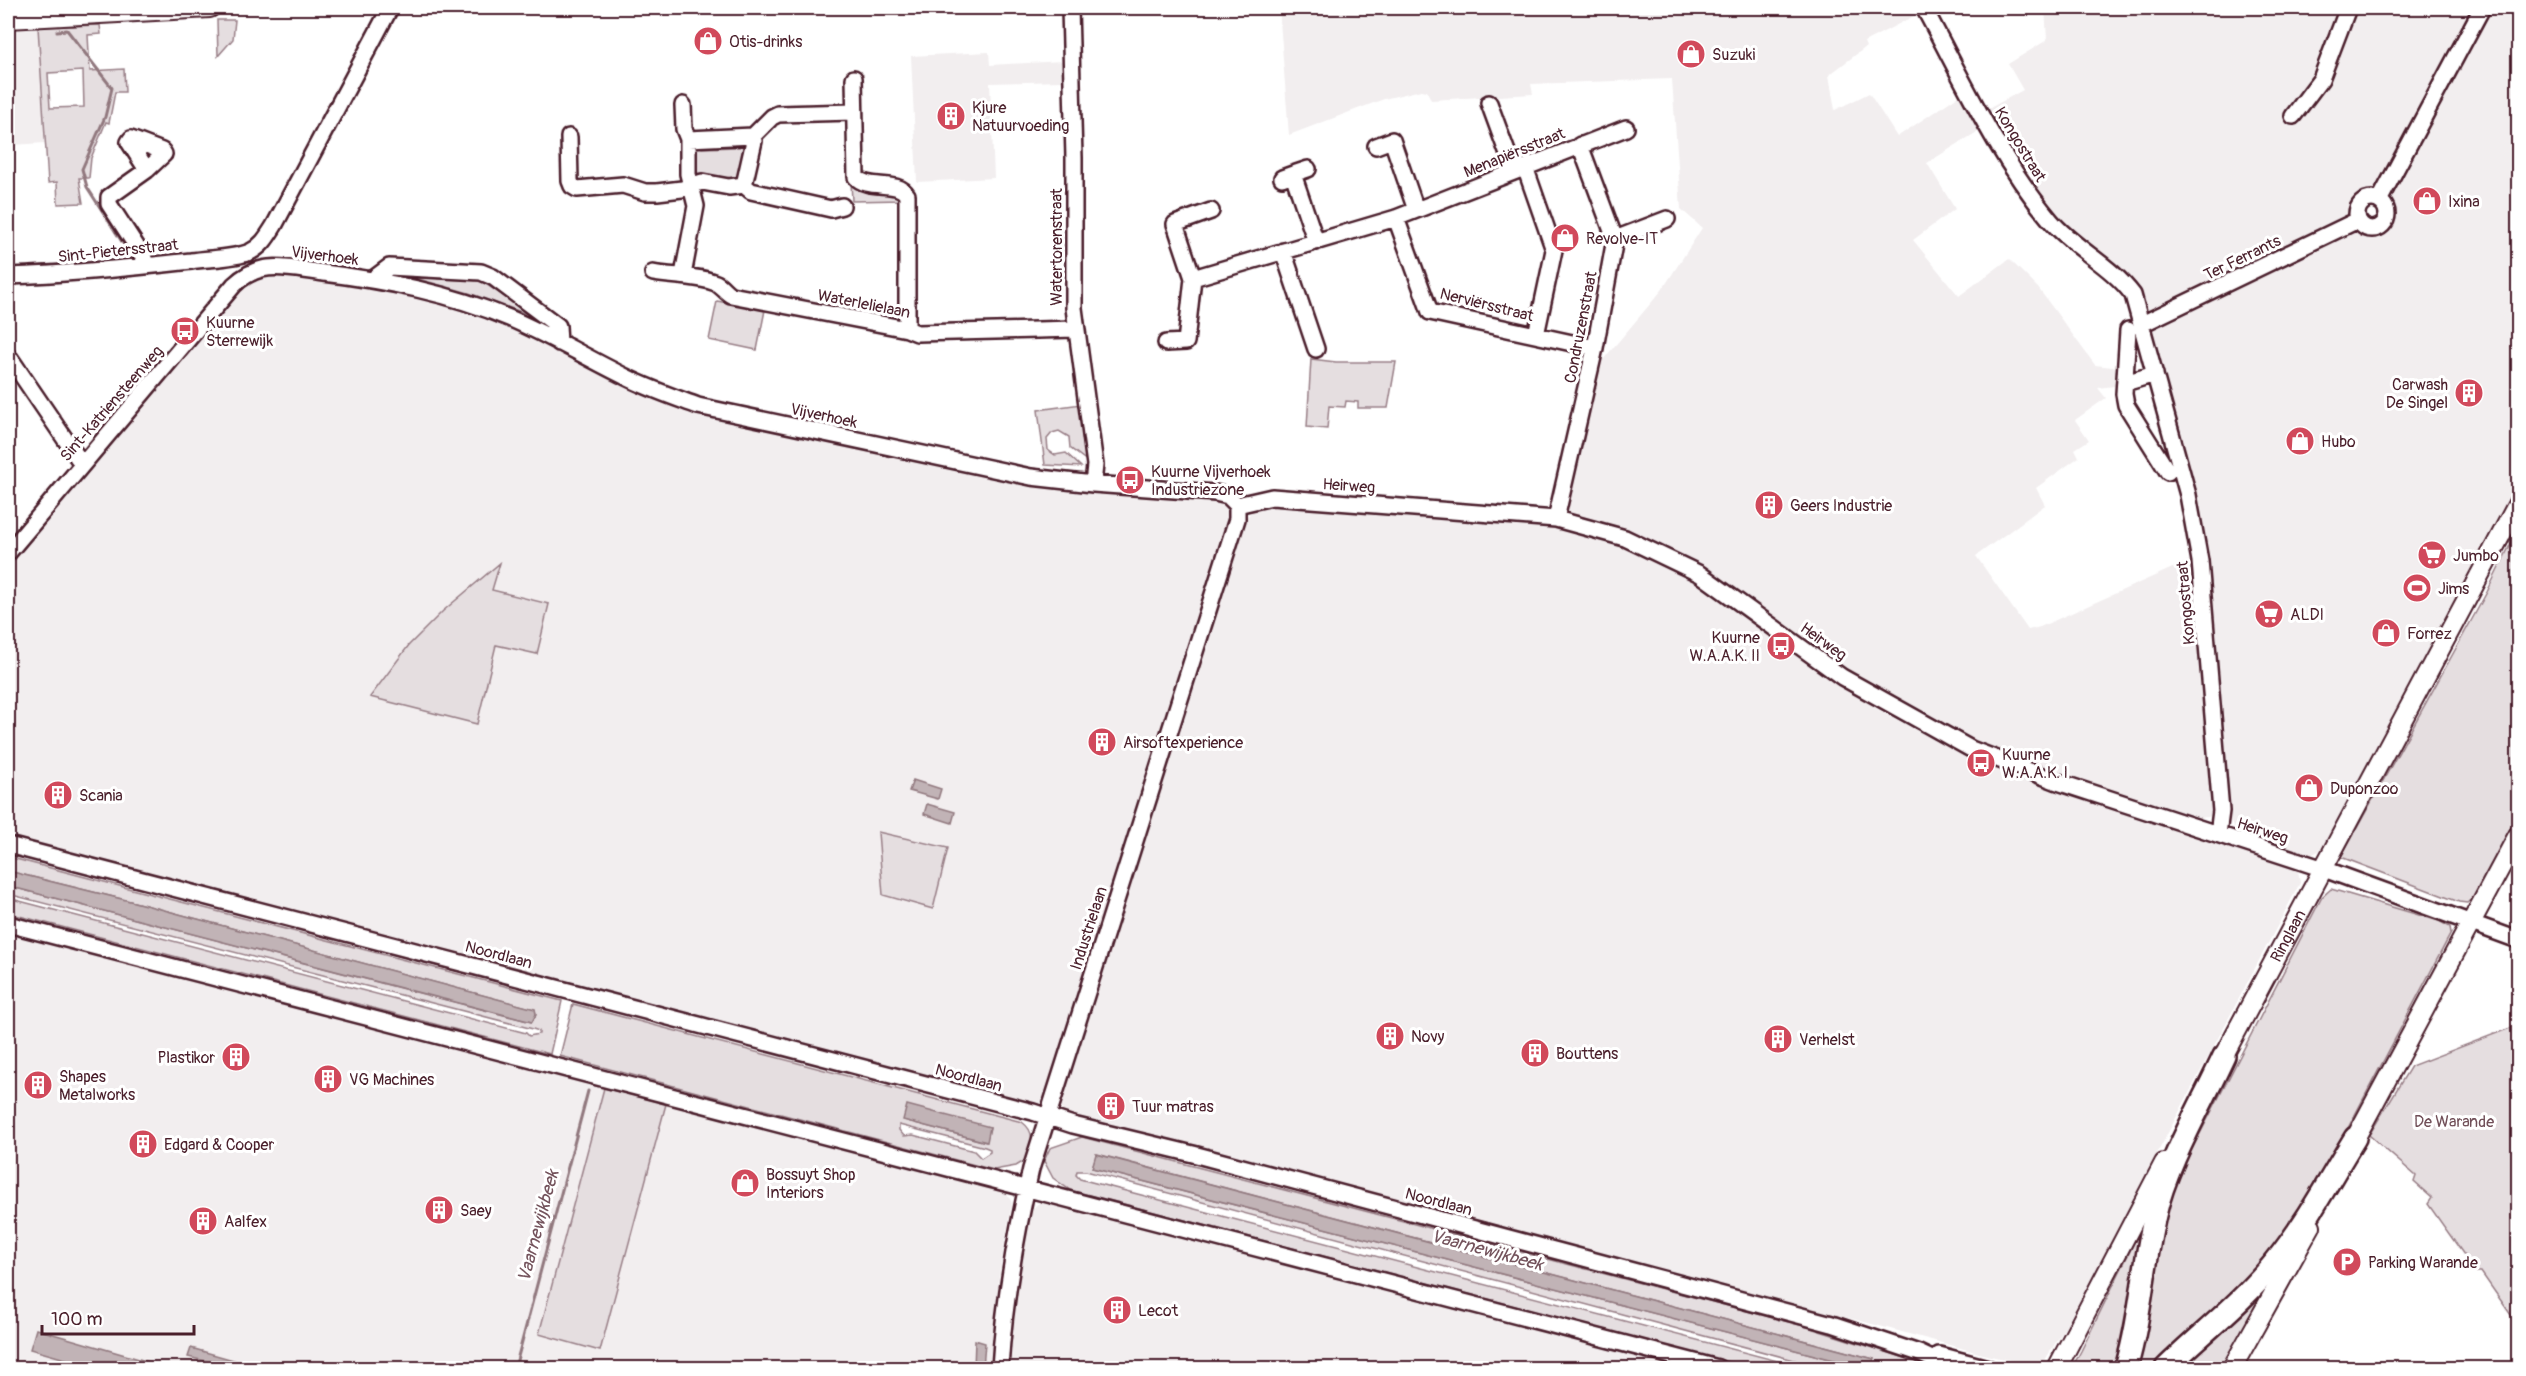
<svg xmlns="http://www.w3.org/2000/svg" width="2526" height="1376" font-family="Pangolin,sans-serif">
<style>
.built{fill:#f2eeef}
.green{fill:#e5dee0;stroke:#987e86;stroke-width:1.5;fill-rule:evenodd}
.water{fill:#c1b3b6;stroke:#91787e;stroke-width:1.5}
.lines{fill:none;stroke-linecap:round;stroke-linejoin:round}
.stream{stroke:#91787e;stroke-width:3}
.minor-casing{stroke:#4a1f2b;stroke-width:20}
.major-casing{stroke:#4a1f2b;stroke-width:22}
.highway-casing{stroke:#4a1f2b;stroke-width:26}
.minor{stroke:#fff;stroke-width:15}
.major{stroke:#fff;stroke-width:18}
.highway{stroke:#fff;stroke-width:21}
.labels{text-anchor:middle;stroke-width:6;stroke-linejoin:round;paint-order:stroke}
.poi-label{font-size:16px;fill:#4a1f2b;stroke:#fff;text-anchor:start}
.street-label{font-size:16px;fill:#4a1f2b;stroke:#fff}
.park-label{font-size:16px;fill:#714f58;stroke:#fff}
.water-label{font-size:18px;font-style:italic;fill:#74535c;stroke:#fff}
</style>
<rect width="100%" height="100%" fill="#fff"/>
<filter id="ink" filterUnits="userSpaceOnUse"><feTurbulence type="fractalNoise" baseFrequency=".0167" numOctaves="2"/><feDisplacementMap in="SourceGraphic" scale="12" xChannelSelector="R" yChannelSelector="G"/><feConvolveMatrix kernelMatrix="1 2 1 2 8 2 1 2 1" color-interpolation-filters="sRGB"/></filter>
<g filter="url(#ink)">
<path class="built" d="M1279,8H1915L1918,14L1864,42L1866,47L1829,75L1835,110L1869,93L1897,137L1961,94L1982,129L1927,163L1955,209L1913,240L1959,296L2009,259L2038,288L2095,365L2121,368L2119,382L2114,386L2098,388L2106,398L2075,420L2089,440L2075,449L2079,457L2036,488L2045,505L1976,556L2028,630L2040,627L2195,558L2212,810L2209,817L2197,818L2097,788L1991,750L1909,710L1847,673L1718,576L1628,531L1565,511L1602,361L1662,290L1702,228L1681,209L1672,79L1531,84L1533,94L1431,100L1427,91L1421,90L1384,99L1289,135Z
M2045,8H2327L2338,15L2343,8H2478L2385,177L2376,191L2357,200L2347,219L2152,313L2146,310L2137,291L2049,212L1986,110L2023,90L2008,64L2047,40Z
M2488,8H2518V480L2329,835L2319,851L2313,854H2305L2247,837L2233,826L2229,818L2205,537L2191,477L2150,338V330L2153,325L2357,229L2371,233L2382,231L2387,227L2393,215L2387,198Z
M38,27L45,143L12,145L8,77V28Z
M989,52L990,65L1063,61V81L990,83L994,178L917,182L911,56Z
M272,272L402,290L456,305L508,323L561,350L783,430L1213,499L1223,504L1227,509L1229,524L1045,1098L1040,1104L1033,1108L8,842V563L241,288L250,280Z
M1276,502L1538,523L1584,531L1641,552L1695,579L1877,709L1943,745L2040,781L2298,870L2300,883L2066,1326L2045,1360L2030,1364L1990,1356L1876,1325L1423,1211L1069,1118L1063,1113L1060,1101L1230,560L1246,518L1258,505Z
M8,927L898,1159L1007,1193L1012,1203L1000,1269L990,1368H8Z
M1042,1200L1699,1368H1007L1018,1262L1028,1213Z"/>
<path class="green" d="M217,20H235L233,39L218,56Z
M100,25L101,34L88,35L90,71L124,69L125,92H115L109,123L106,122L91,158L89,178H79L83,203L58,204L57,182L48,183L38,27ZM83,71L84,107L50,108L48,73Z
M739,139L747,143L738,180L699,178L693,175L694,142L701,141L702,148L739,147Z
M851,181L895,192L902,200L852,201Z
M411,277L481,281L535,317L469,293Z
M717,301L765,310L757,350L709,340Z
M1311,359L1336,362H1396L1388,408H1358V402L1346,401L1345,407L1329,406L1327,429L1307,427Z
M1081,404L1087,461L1070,448L1069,437L1059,431L1052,433L1047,439L1048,450L1055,455L1066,453L1081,467L1045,465L1038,410Z
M2518,529V818L2476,895L2467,903L2459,902L2341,857L2487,592Z
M500,563L492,590L549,604L537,654L496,645L477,724L370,697L409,645L443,611Z
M878,832L948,848L933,909L883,895Z
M8,857L562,1001L550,1054L8,913V898L526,1033L529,1036L539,1034V1031L533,1029L8,894V886L531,1022L536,1015L535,1009L134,902L8,871Z
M2331,889L2439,921L2450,927L2451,933L2321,1179L2283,1242L2157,1368H2132L2169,1194L2322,897Z
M573,1004L1022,1122C1037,1133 1031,1145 1026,1160L1016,1166L994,1170L560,1056ZM904,1120L990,1127L986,1142ZM899,1125L985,1147L990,1149V1152L981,1158L974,1151L913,1135L904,1136L899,1130Z
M2518,1025V1325L2481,1272H2476L2428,1204L2432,1198L2414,1182L2416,1176L2369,1135L2411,1066Z
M604,1088L666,1104L600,1351L539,1334Z
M1082,1137L1804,1326L1937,1368H1871L1874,1359L1097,1154L1092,1168L1865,1368H1824L1086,1171H1077L1076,1175L1080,1179L1804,1368H1752L1070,1190L1053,1178L1044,1161L1050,1148Z
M2155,1200L2119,1368H2072L2081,1351Z
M2274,1277L2224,1368H2175Z"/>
<path class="water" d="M913,780L941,789L938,799L909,791Z
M927,804L955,812L952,823L924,814Z
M8,871L134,902L535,1009L536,1014L532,1022L8,886Z
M907,1105L990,1127L987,1142L903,1120Z
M1096,1154L1874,1359L1871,1368H1865L1092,1168Z
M36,1329L170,1368H97L30,1349Z
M975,1340L985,1343L983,1368H974Z
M191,1348L237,1361L235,1368L188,1357Z"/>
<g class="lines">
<path class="stream" d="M57,31L67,30L112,88L105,117L82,169L87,187L131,256
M515,1368L588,1091"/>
<g class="minor-casing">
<path id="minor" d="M1070,8L1074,158V308L1095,465L1093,484
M1924,8C1963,80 1998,158 2051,221C2075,249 2111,265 2133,295L2188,495L2200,561L2221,811L2218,834
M854,78L856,177C868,191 898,179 907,195V329
M1489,103L1514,171
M683,105L684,129L688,139V174L696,206L683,275
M2293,116L2321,79L2348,8
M753,136L772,117L778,114L854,112
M569,137L570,181L572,186L577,189L623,185L645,192H657L682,189L702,182L729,187L744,185L751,191L831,209L842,206
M131,139L162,151L164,154L147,170L129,142Z
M688,139L753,136
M1376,146L1392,140L1416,210
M1525,167L1554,250L1536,335
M1293,174L1308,169
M1282,178L1293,174L1316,242
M744,185L754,141L753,136
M2357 214a15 15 0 1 1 30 0a15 15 0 1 1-30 0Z
M2379,201L2482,8
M1396,218L1430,312L1595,348
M1615,239L1667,219
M1283,251L1316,349
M144,266V258L109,204V197L147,170
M653,273C673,277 696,275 716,283C722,286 725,292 731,295L907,329L917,333L1075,329
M8,276C69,274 130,268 191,261C210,258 232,259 250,252C262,246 267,237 274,226L390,8
M1193,278L1396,218L1626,128
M373,279L389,267L481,272L493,277L558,326L559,343
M2142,324L2358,220
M2128,330L2124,394L2126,405L2168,472
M1166,343L1186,342L1193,278L1175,224L1211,211
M8,359L10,358L82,464
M2125,383L2155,374
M1237,505L1272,497L1556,519L1625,538L1700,574L1842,677L1971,749L2055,781L2324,869L2518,940
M1556,519L1595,348L1615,239L1580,145
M8,553L234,285C262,258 289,269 324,273C387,281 449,293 509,318C549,335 587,358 626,377C650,389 674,397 698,406L1031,477L1093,484L1215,493L1228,496L1237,505
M8,845L1033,1112L1073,1125L1193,1154L1832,1324L1919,1353L1951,1368
M8,924L1718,1368
M1939,1355L1988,1368
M1000,1368C1004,1301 1016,1234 1031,1169L1237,519V505"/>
</g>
<g class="major-casing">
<g id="major">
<path d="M8,19L210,8"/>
<path id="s1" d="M2217,1068L2518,503"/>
<path d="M2349,1150L2518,835"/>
<path d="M2057,1368L2164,1163"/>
<path d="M2232,1368L2311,1226"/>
</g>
</g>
<g class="highway-casing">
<path id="highway" d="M2126,1368C2141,1318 2143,1266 2155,1215C2166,1165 2202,1104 2224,1056
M2166,1368C2202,1333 2243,1302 2275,1262C2306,1224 2329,1180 2355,1138"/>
</g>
<use href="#minor" class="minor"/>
<use href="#major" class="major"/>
<use href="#highway" class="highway"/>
</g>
</g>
<defs>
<g id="shop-disc" transform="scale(1.5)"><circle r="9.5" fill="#d1495b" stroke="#fff"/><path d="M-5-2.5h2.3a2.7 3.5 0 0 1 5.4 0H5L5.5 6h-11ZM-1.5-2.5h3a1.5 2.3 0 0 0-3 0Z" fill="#fff"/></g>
<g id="building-disc" transform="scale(1.5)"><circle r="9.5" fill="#d1495b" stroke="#fff"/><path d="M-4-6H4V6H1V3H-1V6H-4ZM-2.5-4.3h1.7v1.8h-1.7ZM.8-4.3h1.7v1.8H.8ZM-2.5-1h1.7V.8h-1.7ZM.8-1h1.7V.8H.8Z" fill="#fff"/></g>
<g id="bus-disc" transform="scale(1.5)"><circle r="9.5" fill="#d1495b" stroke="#fff"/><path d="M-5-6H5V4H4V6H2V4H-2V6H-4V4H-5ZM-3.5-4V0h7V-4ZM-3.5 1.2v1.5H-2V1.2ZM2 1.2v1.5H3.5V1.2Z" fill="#fff"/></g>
<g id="supermarket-disc" transform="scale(1.5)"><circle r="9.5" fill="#d1495b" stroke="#fff"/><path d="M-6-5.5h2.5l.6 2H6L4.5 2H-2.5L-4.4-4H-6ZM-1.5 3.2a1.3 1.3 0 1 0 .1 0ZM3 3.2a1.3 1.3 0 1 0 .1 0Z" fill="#fff"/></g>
<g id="stadium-disc" transform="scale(1.5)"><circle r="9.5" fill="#d1495b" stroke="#fff"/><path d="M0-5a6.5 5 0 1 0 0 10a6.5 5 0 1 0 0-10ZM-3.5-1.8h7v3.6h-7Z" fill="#fff"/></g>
<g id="parking-disc" transform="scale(1.5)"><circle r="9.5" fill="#d1495b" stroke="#fff"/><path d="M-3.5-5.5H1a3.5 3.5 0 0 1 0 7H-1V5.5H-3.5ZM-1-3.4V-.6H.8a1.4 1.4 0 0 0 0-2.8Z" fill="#fff"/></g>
</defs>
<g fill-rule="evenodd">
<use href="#shop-disc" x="708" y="41"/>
<use href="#shop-disc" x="1691" y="54"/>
<use href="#building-disc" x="951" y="116"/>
<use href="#shop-disc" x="2427" y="201"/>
<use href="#shop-disc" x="1565" y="238"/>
<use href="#bus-disc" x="185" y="331"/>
<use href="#building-disc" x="2469" y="393"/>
<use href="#shop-disc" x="2300" y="441"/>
<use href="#bus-disc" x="1130" y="480"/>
<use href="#building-disc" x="1769" y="505"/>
<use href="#supermarket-disc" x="2432" y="555"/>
<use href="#stadium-disc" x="2417" y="588"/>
<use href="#supermarket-disc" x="2269" y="614"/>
<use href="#shop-disc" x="2386" y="633"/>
<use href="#bus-disc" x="1781" y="646"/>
<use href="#building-disc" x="1102" y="742"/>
<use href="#bus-disc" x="1981" y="763"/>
<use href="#shop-disc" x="2309" y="788"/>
<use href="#building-disc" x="58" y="795"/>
<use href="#building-disc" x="1390" y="1036"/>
<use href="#building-disc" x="1778" y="1039"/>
<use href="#building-disc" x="1535" y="1053"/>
<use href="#building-disc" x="236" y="1057"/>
<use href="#building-disc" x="328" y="1079"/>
<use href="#building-disc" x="38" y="1085"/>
<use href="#building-disc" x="1111" y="1106"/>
<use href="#building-disc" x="143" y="1144"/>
<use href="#shop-disc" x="745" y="1183"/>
<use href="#building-disc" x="439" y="1210"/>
<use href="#building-disc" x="203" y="1221"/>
<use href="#parking-disc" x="2347" y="1262"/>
<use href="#building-disc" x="1117" y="1310"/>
</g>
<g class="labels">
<g class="poi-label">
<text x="729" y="47">0tis-drinks</text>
<text x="1712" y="60">Suzuki</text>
<text x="972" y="113">Kjure<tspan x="972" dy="18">Natuurvoeding</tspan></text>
<text x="2448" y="207">Ixina</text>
<text x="1586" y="244">Revolve-IT</text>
<text x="206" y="328">Kuurne<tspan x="206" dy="18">Sterrewijk</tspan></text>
<text x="2448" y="390" text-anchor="end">Carwash<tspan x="2448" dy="18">De Singel</tspan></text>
<text x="2321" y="447">Hubo</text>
<text x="1151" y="477">Kuurne Vijverhoek<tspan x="1151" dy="18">Industriezone</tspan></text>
<text x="1790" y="511">Geers Industrie</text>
<text x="2453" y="561">Jumbo</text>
<text x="2438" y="594">Jims</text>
<text x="2290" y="620">ALDI</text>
<text x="2407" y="639">Forrez</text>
<text x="1760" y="643" text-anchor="end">Kuurne<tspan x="1760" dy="18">W.A.A.K. II</tspan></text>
<text x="1123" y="748">Airsoftexperience</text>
<text x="2002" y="760">Kuurne<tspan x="2002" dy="18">W.A.A.K. I</tspan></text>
<text x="2330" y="794">Duponzoo</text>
<text x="79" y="801">Scania</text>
<text x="1411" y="1042">Novy</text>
<text x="1799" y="1045">Verhelst</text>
<text x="1556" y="1059">Bouttens</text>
<text x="215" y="1063" text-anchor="end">Plastikor</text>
<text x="59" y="1082">Shapes<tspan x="59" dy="18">Metalworks</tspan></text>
<text x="349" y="1085">VG Machines</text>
<text x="1132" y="1112">Tuur matras</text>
<text x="164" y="1150">Edgard &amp; Cooper</text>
<text x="766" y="1180">Bossuyt Shop<tspan x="766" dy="18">Interiors</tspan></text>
<text x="460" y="1216">Saey</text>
<text x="224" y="1227">Aalfex</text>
<text x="2368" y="1268">Parking Warande</text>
<text x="1138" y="1316">Lecot</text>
</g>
<g class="street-label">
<text transform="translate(2021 144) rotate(59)" y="6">Kongostraat</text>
<text transform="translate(1514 152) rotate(-22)" y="6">Menapiërsstraat</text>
<text transform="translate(1056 247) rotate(-90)" y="6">Watertorenstraat</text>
<text transform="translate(118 250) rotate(-6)" y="6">Sint-Pietersstraat</text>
<text transform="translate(325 255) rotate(7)" y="6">Vijverhoek</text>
<text transform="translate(2242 257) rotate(-26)" y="6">Ter Ferrants</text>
<text transform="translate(864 303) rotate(11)" y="6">Waterlelielaan</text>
<text transform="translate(1487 304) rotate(14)" y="6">Nerviërsstraat</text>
<text transform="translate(1580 327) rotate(-79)" y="6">Condruzenstraat</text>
<text transform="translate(111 403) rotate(-49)" y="6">Sint-Katriensteenweg</text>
<text transform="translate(824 415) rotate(12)" y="6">Vijverhoek</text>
<text transform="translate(1349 485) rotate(4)" y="6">Heirweg</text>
<text transform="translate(2185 603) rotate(-95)" y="6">Kongostraat</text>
<text transform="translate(1824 641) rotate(36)" y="6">Heirweg</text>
<text transform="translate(2263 830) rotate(18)" y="6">Heirweg</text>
<text transform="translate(1088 928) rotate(-72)" y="6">Industrielaan</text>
<text dy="6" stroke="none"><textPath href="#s1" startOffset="150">Ringlaan</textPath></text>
<text transform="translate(499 954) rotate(15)" y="6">Noordlaan</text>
<text transform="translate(969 1077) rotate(15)" y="6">Noordlaan</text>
<text transform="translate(1439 1201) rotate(15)" y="6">Noordlaan</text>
</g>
<g class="park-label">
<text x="2454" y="1127">De Warande</text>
</g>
<g class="water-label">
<text transform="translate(538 1226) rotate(-75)" y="6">Vaarnewijkbeek</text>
<text transform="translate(1487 1250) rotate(15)" y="6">Vaarnewijkbeek</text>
</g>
</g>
<rect width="2526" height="1376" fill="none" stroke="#fff" stroke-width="30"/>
<rect x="15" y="15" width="2496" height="1346" fill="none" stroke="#4a1f2b" stroke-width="2" filter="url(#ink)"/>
<path d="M42 1325v9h152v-9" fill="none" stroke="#4a1f2b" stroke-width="3"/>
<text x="51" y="1325" font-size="18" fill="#4a1f2b" stroke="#ffffff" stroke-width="4.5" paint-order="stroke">100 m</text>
</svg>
